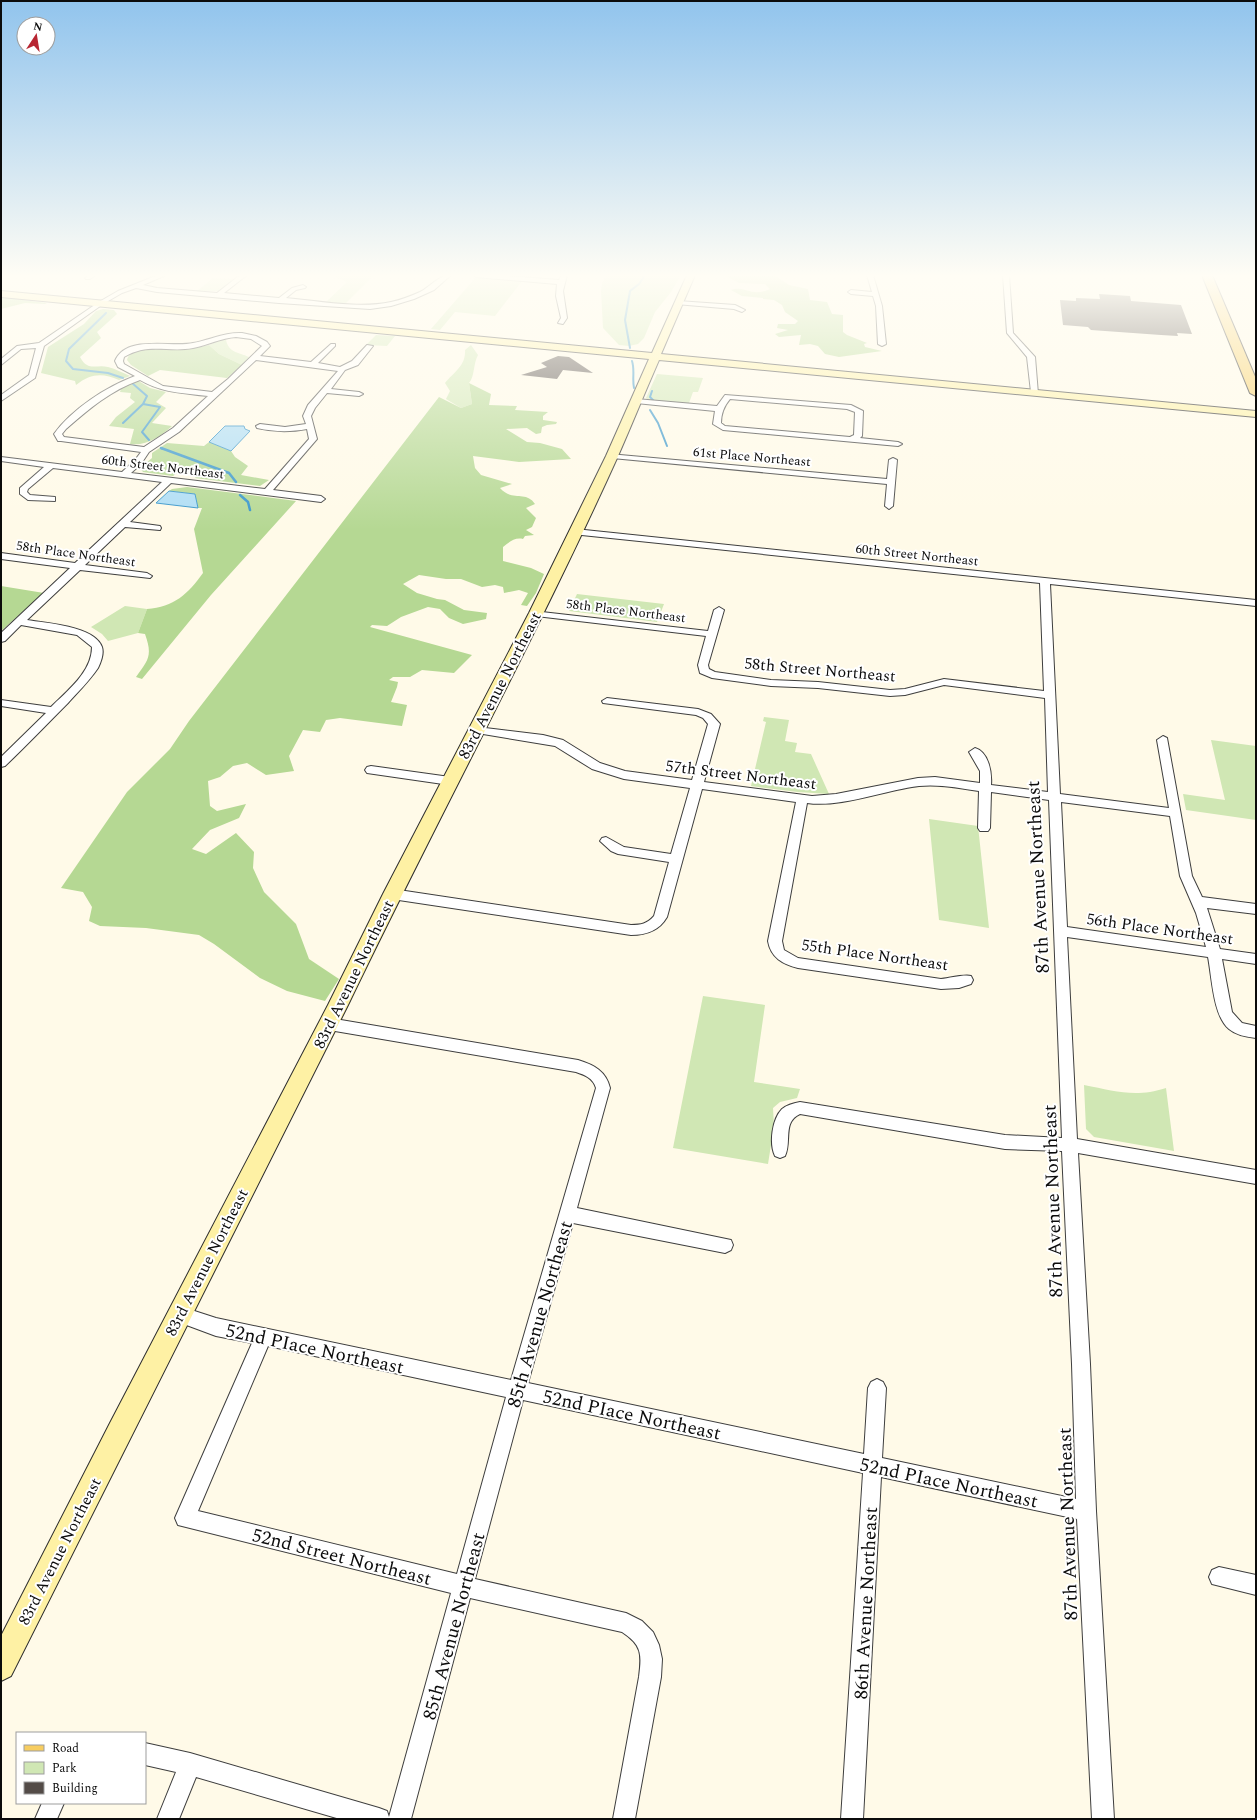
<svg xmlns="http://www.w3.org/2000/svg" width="1257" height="1820" font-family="Spectral,serif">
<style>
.green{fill:#d0e7b4}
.forest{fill:#b5d893}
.water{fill:#aeddf5;stroke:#3695cb}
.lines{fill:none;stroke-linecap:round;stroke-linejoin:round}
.stream-far1{stroke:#3695cb;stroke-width:2}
.stream{stroke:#3695cb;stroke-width:2.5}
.building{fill:#534b47}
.street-casing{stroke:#3e3e3e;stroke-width:2}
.secondary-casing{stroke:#2d2d2d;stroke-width:2}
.primary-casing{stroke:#1c1c1c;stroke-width:2}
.street{fill:#fff;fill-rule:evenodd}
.secondary{fill:#fef1a4;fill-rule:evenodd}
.primary{fill:#f7cd60;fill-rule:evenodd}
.labels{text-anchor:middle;stroke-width:4;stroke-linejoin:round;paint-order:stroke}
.far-street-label{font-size:13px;fill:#0b0b0b;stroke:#fff}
.street-label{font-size:16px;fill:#0b0b0b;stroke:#fff}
.near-street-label{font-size:19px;fill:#0b0b0b;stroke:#fff}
</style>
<rect width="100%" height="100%" fill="#fffae8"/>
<path class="green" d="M331,275H374L345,304L326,302L347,282Z
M607,275H681L671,292L655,312L644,338L638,344L629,346L619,345L603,328L601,290L602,283Z
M476,277L522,281L495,316L455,312L440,330L431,329Z
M213,278L233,279L219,291H197Z
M376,335L395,336L387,346L366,345Z
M220,340H226C229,353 238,352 249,357L242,365L219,354L209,345Z
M471,345L478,355C473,364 475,376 469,383L472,404L461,408L446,399L450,391L445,383C454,372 466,366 465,350Z
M657,374L703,378L698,392H693L689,403L649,401L646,398Z
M577,594L664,604L657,622L569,611Z
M125,606L147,609L138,633L108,641L102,634L91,627Z
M764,717L789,720L785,741L797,743L795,752L811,754L829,794L798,792L751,786L766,722L763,721Z
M1211,740L1256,746V820L1186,810L1183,794L1225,800Z
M929,819L978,826L989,928L939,920Z
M703,996L765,1005L754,1082L800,1089L797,1098L780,1102L773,1108L774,1126L768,1164L673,1148Z
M1084,1085C1115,1091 1135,1098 1166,1088L1174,1151L1094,1137L1086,1129Z"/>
<path class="forest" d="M724,275H774L789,285L808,289L810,300L827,302L832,314L843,315V332L847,335L867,343L864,344L865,347L882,351L839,357L825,354L818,346L810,344L799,345L801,335L779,337L775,334L788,330L777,328L778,324H795L798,321L785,312L782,305L774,300L763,299V298L742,296L731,290C745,285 751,298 770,289L765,284L739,283Z
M1,298H7L47,303L45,304L25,303L1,309Z
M103,309L114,310L117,314L97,332L101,338L80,357C88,372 96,364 108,367C116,369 123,373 130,376L119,380C103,373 91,373 76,385L75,381L41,373L48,347L84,324L96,311Z
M209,345L219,354L242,365L227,378L160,370L148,376L131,365L127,360C131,342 168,349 182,349C191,349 200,347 209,345Z
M137,380L150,388L166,392L156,402L166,408L152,423L172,426C160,437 147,446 130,444L134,429L109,426L116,417L135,402L130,398L131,393L120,392L122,386Z
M469,383L491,394L489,405L517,406L515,410L548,412L543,416V420L557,422L556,424L547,425L542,427L541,433L536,434L527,428L506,429L527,442L540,443L562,449L571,459L519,462L473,456L475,468L481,475L512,484L500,488C512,502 526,490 535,504L526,508L536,518L532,527L526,530L534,535L525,536L523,539C515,537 509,542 503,547V561L531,568L544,574L536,593L527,606L521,605L528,593L519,590L504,593L503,587L495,585L482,587L461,579H446L419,575L403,584L417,593L437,599L445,600L464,610L487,613L486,619L463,624L449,618L440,609L428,607L401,617L387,626L372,625L370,627L472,655L454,673L422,670L410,677H393L389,680L398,682L397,687L391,702L407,705L402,726L340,718L326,720L320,732L303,730L289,756L294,771L266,775L247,763L233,766L220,777L208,781L210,806L217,811L246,804L239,818L210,830L192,849L206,854L236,833L254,852L253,868L264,892L296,924L309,959L339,979L325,1001L287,991L260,978L214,944L199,935L146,928L100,926L89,921L92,907L83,892L61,888L127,792L170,749L189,721L439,397L461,408L472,404Z
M209,442L231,451L235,457L248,466L241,475L269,480L260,486L195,478L197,476L177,473L173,476L143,472L140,468L152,458V453L167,443L204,446Z
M187,487L296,501L211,595L142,679L136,677C148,660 153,656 145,634L138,633L147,609C174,607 188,594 203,573L194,529L202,508H198L195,494L169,491L172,489Z
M1,586L44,593L1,631Z"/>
<path class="water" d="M225,426H244L245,429L250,431L231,451L209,442Z
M169,491L195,494L198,508L156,503Z"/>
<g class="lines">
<path class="stream-far1" d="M106,313L69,349L66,361L73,369L108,373L123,378
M630,348L625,320L630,291L639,284L645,275
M632,361C635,370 632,379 634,388
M132,383L147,396L143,404L160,407L142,432L149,440
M652,391L650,397L654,401
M650,410L658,423L667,446
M123,423L143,404
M161,448L163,449"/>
<path class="stream" d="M161,448L229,473L236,482
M240,495L248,502L250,510"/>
</g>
<path class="building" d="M1099,294L1130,296L1131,301L1181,305L1192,334L1177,333L1178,336L1161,335L1091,330L1088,327L1063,325L1060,300L1076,301V298L1100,299Z
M558,356L569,357L593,373L563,370L557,379L521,375L547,367L541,363Z"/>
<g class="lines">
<g class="street-casing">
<path id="street" d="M88,275H95L90,279H86L85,278Z
M158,275H166L143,285L157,288L217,293L240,275H247L224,293L279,298L292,288L303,285L306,287L305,288L296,290L286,298C319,301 359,309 391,302C401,300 411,296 420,292C430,287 440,274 451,275L434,290L414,299L391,306L370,309L279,303L157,292L136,288L122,293L103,304L44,346L35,378L1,401V395L29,375L36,348L21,349L1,365V359L17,346L39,343L99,302L118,291Z
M473,275H496L559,280L561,275H567L563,291L567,318L563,324L558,323L561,318L556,296L557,284L476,277Z
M867,275H873L882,306L886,344L882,346L878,344L876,306L873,296L851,294L848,292L851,290L872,292Z
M1003,275H1009L1013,333L1035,357L1038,394H1035L1031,392L1027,357L1007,333Z
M678,301L735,305L745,310L742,312L734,309L676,304V302Z
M242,333L256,336L267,342L270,346L260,356L311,362L331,344H335V346L318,363L340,367L352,361L367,345L373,346L358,365L345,370L331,389L359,392L363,394L359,396L327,393L315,408L311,416L317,439L273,490L321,496L325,499L321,502L171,483L130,522L160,526L161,528L160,530L125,527L85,565L147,573L152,576L150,578L80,570L27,620C45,623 95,626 102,647C104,653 101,662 98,668C90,680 78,692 68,703C47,724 27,745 5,766L1,767V757L46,713L1,706V700L51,707C67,691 92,672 92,647L77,635L21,625L5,641L1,642V633L70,568L1,559V553L75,563L162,482L53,468L28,489L27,492L30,495L55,497V501L28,500L20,494V488L44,467L1,461V457L122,472L135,460L141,452L61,441H58L54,434C72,409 106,387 135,376L118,367L115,361C126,334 172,348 193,343C210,340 224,332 242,333ZM236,337L251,339L262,346L228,379L212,392L163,386L124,364L123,361L124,357C149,342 168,353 193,348C208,345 221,338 236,337ZM256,360L338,371L308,405L303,416L306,424L285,427L260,424L256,426L257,428C274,432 291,432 307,429L309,439L265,489L131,473L141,464L149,452L179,432ZM140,380C162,393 183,393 208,396L173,428L144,447L64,437L62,434L66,429C89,409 111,390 140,380Z
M725,395L851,405L863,411L862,436L860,438L898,442L902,444L898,446L723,430L713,424L715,411L636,403L632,401L636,399L717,406ZM730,399L847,409L855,412L854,435L850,437L725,426L721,423C721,414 724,406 730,399Z
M609,454L887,479L889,460L893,458L897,460L893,506L889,509L885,506L887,484L612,458H609Z
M575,529L1256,600V606L1050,584L1060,794L1169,808L1157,740L1163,736L1167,738L1192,876L1202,897L1256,904V914L1207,908L1220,949L1256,954V964L1222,959L1232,1012L1242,1023L1256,1026V1038C1247,1037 1236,1035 1229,1029C1213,1016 1212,977 1208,957L1067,937L1077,1139L1256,1170V1184L1078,1153L1090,1364L1096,1511L1114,1819H1092L1077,1519L881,1477L863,1819H841L863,1473L523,1400L475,1579L626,1613L642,1621L653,1632L659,1645L662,1659L661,1677L635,1819H613L639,1677C642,1654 642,1645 622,1632L470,1598L411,1819H340L196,1777L179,1819H157L176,1772L145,1765V1743L190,1753L379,1808L387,1811L389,1817L451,1593L178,1525L175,1518L252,1343L216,1336L173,1320L170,1314L173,1308L179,1306L216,1318L511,1380L596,1088C593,1078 585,1075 576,1072L329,1030L324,1028L322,1024L324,1020L329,1018L578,1060C594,1065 606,1071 610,1088L577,1208L731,1240L733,1245L731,1250L725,1253L573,1223L528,1383L864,1454L868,1388L871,1382L877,1379L883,1382L886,1388L882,1458L1076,1499L1072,1364L1062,1151L1005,1149L800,1114C782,1122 792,1142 785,1156L780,1158L775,1156C769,1144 772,1119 782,1109C787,1105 794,1103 800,1102L1005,1135L1062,1138L1049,800L991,792L990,828L988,831H980L978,828L979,791C959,788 939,784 919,786C885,790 841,808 807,803L782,941L784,950L798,958L941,979C949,978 965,974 971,976L973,980L971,984L959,988L941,989L798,968C783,964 771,958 768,941L796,802L702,789L667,917C659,931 646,935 631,935L392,899L387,897L386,894L387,891L392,889L631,925C641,925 647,924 654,916L669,862L618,854L611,851L600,841L602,838L606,837L624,847L671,854L690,788L624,779L592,769L555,746L477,733L471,730L477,727L543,735L563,740L600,763L625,771L692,780L708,724L703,718L696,715L603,703L602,701L607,698L698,709L711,714L720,724L704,782L812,796L836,794L918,778L935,777L980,783V771L969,752L975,748C989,752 992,773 991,785L1048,792L1045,698L944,685L905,695L890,696L818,688L771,686L712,678L700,673L698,665L706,636L536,616L533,615L531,613L533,611L708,631L714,610L719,607L724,610L708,665L709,669L715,672L771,680L818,682L890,690L905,689L944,679L1044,691L1040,583L572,534L571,532L572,530ZM1061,802L1170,816L1180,876L1196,913L1206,947L1067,927ZM268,1346L506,1397L457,1574L198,1511Z
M371,766L450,777L454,778L456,781L454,784L450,785L367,773L365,770L367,767Z
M1219,1567L1256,1575V1595L1212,1584L1209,1577L1212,1570Z
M42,1803H64L57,1819H35Z"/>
</g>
<g class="secondary-casing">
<path id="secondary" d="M687,275H695L661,354L1256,411V417L659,360C645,392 632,424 618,456C534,642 436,821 348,1005L11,1676L1,1681V1636L110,1423L328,1005L383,894L529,613L606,456L649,359L1,297V291L652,353Z"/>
</g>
<g class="primary-casing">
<path id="primary" d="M1202,275H1212L1256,379V396L1250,393Z"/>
</g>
<use href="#street" class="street"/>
<use href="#secondary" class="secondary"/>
<use href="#primary" class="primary"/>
</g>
<linearGradient id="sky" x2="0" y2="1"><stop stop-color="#91c4ed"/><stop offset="0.52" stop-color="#fffdf5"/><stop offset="1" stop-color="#fffdf5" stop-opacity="0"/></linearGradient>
<rect width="1257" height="530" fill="url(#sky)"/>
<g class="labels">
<g class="far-street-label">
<text transform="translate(752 456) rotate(5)" y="5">61st Place Northeast</text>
<text transform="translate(163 466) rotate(7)" y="5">60th Street Northeast</text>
<text transform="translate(76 553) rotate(8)" y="5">58th Place Northeast</text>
<text transform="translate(917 554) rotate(6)" y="5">60th Street Northeast</text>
<text transform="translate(626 610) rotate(7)" y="5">58th Place Northeast</text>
</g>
<g class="street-label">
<text transform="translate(820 669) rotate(5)" y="6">58th Street Northeast</text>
<text transform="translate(499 685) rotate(-63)" y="6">83rd Avenue Northeast</text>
<text transform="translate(741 774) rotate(7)" y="6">57th Street Northeast</text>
<text transform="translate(1160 928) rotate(8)" y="6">56th Place Northeast</text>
<text transform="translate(875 954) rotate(8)" y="6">55th Place Northeast</text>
<text transform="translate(353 974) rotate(-64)" y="6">83rd Avenue Northeast</text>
<text transform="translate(206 1262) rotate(-63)" y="6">83rd Avenue Northeast</text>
<text transform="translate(59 1551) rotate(-63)" y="6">83rd Avenue Northeast</text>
</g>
<g class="near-street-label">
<text transform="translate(1037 877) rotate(-93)" y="7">87th Avenue Northeast</text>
<text transform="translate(1052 1201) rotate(-92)" y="7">87th Avenue Northeast</text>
<text transform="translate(539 1314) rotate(-74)" y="7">85th Avenue Northeast</text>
<text transform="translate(315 1348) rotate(12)" y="7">52nd PIace Northeast</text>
<text transform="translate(632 1414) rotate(12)" y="7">52nd PIace Northeast</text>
<text transform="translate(949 1482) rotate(12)" y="7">52nd PIace Northeast</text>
<text transform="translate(1067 1524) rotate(-92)" y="7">87th Avenue Northeast</text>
<text transform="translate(342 1556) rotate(14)" y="7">52nd Street Northeast</text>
<text transform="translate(865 1603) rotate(-87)" y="7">86th Avenue Northeast</text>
<text transform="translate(453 1626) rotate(-75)" y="7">85th Avenue Northeast</text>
</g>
</g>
<rect width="1257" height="1820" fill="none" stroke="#0b0b0b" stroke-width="4"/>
<rect x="16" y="1732" width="130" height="72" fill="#ffffff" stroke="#9d9d9d"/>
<rect x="24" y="1745" width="20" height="6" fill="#f7cd60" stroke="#9d9d9d"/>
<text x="52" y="1752" font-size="12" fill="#0b0b0b">Road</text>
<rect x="24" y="1762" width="20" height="12" fill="#d0e7b4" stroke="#9d9d9d"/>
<text x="52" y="1772" font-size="12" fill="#0b0b0b">Park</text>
<rect x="24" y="1782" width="20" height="12" fill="#534b47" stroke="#9d9d9d"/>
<text x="52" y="1792" font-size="12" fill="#0b0b0b">Building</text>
<g transform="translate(36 36) rotate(12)"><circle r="19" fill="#ffffff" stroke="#9d9d9d"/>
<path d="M0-3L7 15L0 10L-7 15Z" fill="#b82632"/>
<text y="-6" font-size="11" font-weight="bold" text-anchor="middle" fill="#0b0b0b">N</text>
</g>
</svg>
